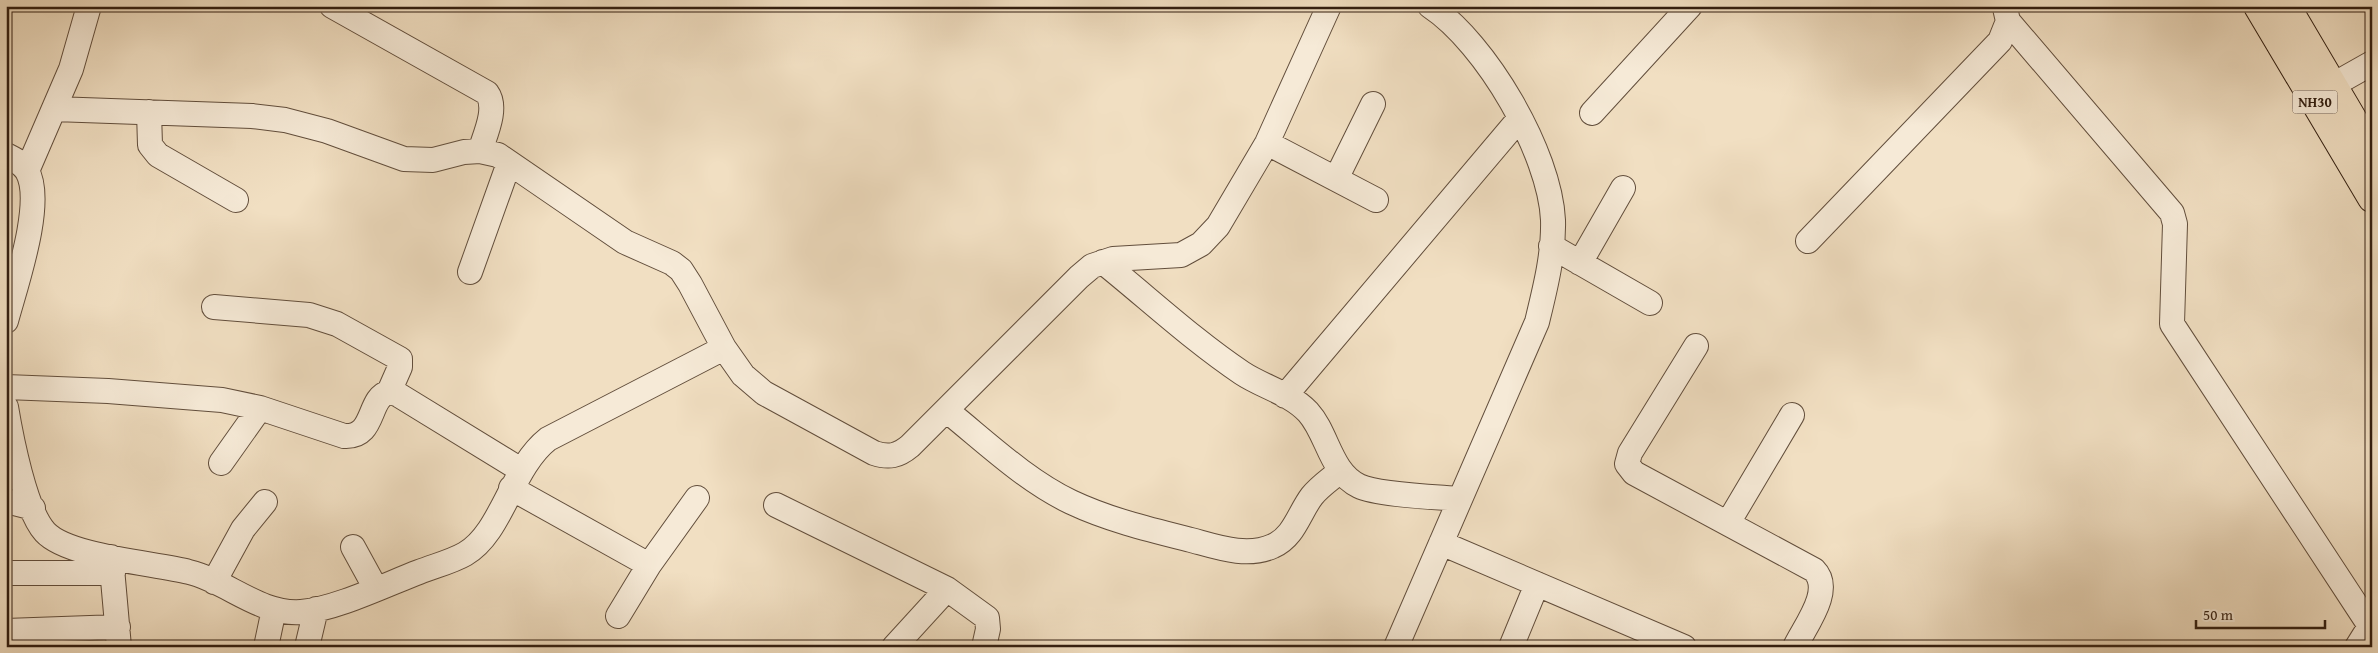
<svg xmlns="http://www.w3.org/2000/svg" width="2378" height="653" font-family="'Gentium Book Plus',serif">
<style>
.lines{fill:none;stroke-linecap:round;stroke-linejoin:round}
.minor-casing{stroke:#624e3c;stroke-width:26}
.highway-casing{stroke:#321e10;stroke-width:30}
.minor{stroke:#f6ead7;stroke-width:24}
.highway{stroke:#f1dfc2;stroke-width:28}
.labels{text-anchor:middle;stroke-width:4;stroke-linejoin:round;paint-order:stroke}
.shield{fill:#f6ead7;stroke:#6d5b4c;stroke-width:1}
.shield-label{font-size:14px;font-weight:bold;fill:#321e10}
</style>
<rect width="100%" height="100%" fill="#f1dfc2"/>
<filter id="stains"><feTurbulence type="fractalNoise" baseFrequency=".004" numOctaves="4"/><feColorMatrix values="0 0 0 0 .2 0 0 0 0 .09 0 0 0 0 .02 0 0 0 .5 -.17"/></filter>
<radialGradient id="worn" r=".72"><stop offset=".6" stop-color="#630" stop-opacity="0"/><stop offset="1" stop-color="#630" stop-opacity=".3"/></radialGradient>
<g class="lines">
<g class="minor-casing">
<path id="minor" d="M332,6L487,93C498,108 485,135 480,151
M2008,21L2172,213L2175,224L2172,324L2370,626
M2333,85L2372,63
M54,109L252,116L285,120L327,131L404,159L433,160L464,152L480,151L498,155L625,242L672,263L681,270L690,284L724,348L743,375L764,393L874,453C889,458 898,456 910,446L1079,277L1092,266L1113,259L1181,255L1201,244L1218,226L1267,143L1329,6
M149,112L150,145L158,155L236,200
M1592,113L1690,6
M1267,143L1376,200
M6,155C14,159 22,163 27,171C45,202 15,287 6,321
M27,171L71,69L89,6
M1336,179L1373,104
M1808,241L2000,41L2008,21L2005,8
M1551,246L1650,303
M1103,262C1149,299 1193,340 1242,373C1263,387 1290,393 1308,412C1328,434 1330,472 1359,486C1378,495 1436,497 1460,499
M1580,263L1623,188
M470,272L509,163
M214,307L309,315L337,324L400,359V367L389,392
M1696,346L1630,453L1627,464L1634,473L1814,570C1834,590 1805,626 1795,647
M6,387L108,391L222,400L260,408L344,436C376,438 367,398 389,392L397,394L521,470
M1285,396L1520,118
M6,407C11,437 25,510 45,532C68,557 154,563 189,572C227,581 260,615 301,612C336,609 385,585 419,572C434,566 451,562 465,554C502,533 511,468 548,439L724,348
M946,410C986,442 1025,480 1071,502C1109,520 1151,530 1191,540C1217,547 1247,558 1273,546C1294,537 1299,513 1312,496C1320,486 1331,479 1340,471
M221,463L260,408
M511,488L649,565
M6,501L33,508
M776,505L947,589L987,618L988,629L984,647
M1728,523L1792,415
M1441,543L1684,647
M353,547L376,589
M111,557L119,647
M6,573H113
M214,582L243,529L265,502
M618,616L649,565L697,498
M6,631L118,627
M266,647L274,609
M307,647L316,609
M894,647L947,589
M1396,647L1537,322C1545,289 1554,254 1553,220C1550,153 1486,43 1430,6
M1511,647L1537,584
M2357,647L2372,623"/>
</g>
<g class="highway-casing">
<path id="highway" d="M2258,6L2372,198
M2286,6L2372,152"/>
</g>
<use href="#minor" class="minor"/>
<use href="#highway" class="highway"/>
</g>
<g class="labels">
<rect class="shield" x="2292.5" y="90.5" width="45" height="23" rx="4"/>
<g class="shield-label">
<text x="2315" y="107">NH30</text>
</g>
</g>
<rect width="2378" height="653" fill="none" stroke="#f1dfc2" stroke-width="25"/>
<rect x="8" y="8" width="2363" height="638" fill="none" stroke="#321e10" stroke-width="2.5"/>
<rect x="12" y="12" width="2353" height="628" fill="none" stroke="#321e10"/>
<path d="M2196 620v8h129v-8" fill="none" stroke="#321e10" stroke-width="2.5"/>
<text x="2203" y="620" font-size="15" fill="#321e10" stroke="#f6ead7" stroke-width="4" paint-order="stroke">50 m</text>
<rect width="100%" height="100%" filter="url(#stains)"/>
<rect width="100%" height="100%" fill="url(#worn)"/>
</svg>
